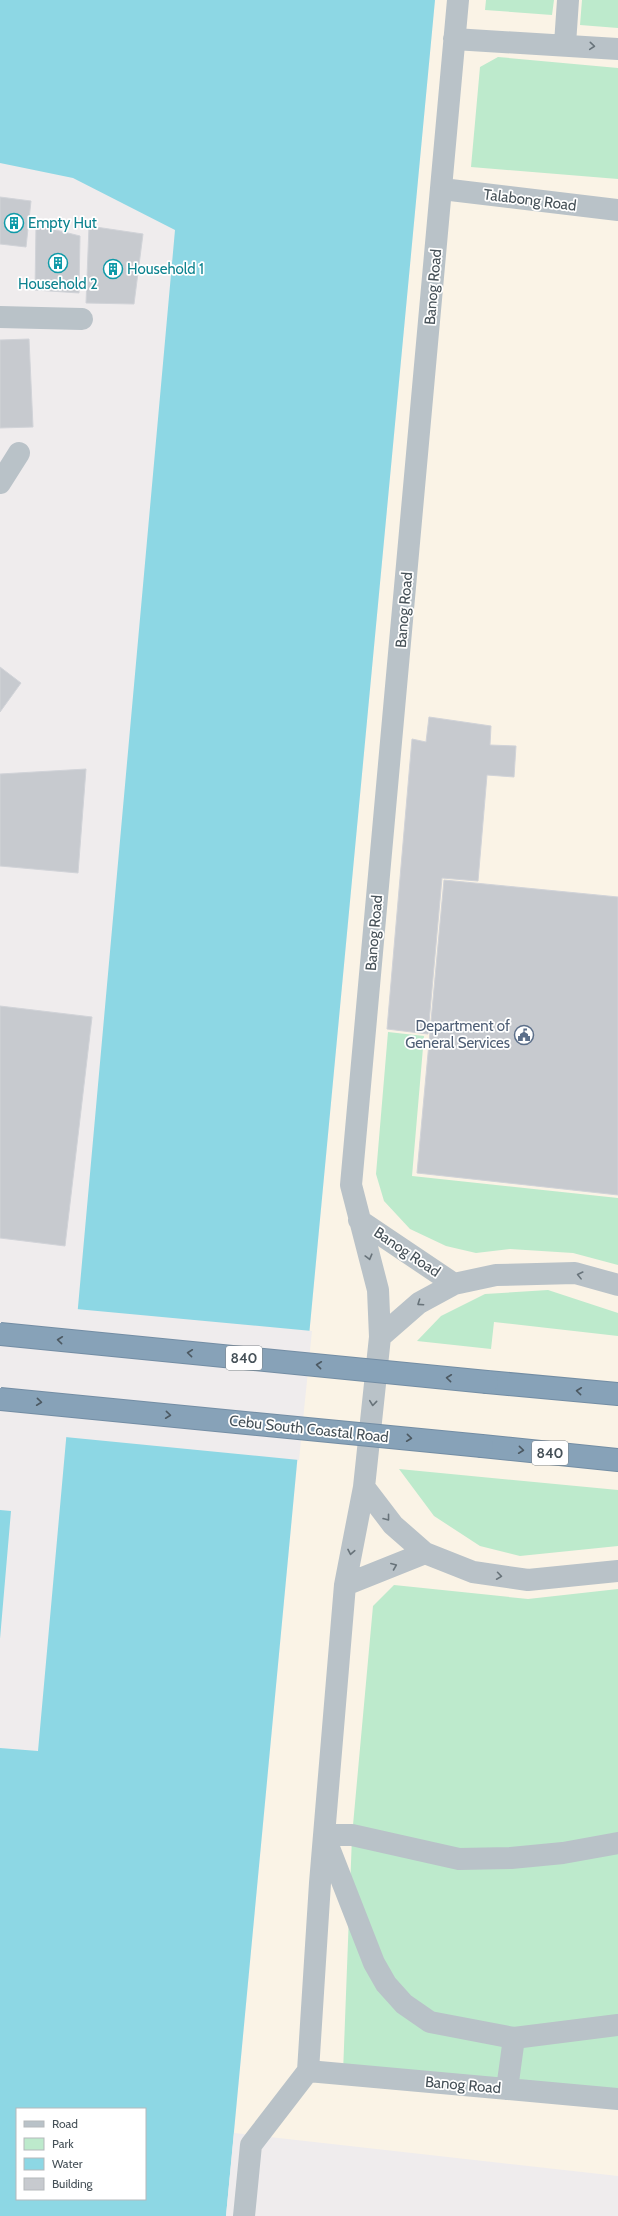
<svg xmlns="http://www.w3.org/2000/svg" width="618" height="2216" font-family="Cabin,sans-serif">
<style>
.commercial{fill:#faf3e6}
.green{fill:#bdeacc}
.water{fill:#8dd7e4;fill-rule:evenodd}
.pier{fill:#efeced}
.building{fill:#c7cacf;stroke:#d1d3d8}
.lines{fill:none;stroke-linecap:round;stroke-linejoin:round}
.highway-casing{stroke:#738da4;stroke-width:24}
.minor{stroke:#b9c2c8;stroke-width:22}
.highway{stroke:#87a2b8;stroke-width:22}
.highway-bridge-casing{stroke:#738da4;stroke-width:24;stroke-linecap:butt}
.highway-bridge{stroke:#87a2b8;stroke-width:22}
.oneway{stroke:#68737a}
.oneway2{stroke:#4c5962}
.labels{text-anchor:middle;stroke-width:3.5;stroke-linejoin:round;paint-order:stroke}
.shield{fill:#fff;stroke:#7e858a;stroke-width:1}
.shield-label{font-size:14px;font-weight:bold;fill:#465158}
.street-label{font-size:15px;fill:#465158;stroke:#fff}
.culture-label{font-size:15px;fill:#0d838f;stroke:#fff;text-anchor:start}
.service-label{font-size:15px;fill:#4e5e75;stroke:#fff;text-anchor:end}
</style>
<rect width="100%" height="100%" fill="#efeced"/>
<path class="commercial" d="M435,0H618V2176L234,2133Z"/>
<path class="green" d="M486,0H554L552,15L485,10Z
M582,0H618V28L580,25Z
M498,57L618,68V179L471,167L480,67Z
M388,1032L424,1036L412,1176L618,1198V1265L573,1253L510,1249L476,1253L446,1246L410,1229L384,1201L376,1174Z
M548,1290L618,1313V1336L494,1322L491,1349L417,1341L441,1316L485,1294Z
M399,1469L618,1490V1546L520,1556L480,1546L434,1516Z
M394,1585L528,1599L618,1589V2095L343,2073L352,1836L373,1606Z"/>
<path class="water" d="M0,0H435L226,2216H0V1748L38,1751L175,230L73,178L0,163ZM17,2109H145V2199H17Z
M0,1510L11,1511L0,1639Z"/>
<path class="pier" d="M76,1309L312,1331L299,1460L65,1437Z
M234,2133L236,2134L228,2216H226Z"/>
<path class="building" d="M0,197L31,201L26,247L0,244Z
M36,225L80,236L79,293L35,290Z
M89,226L143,234L134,304L86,303Z
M29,339L33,427L0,428V340Z
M0,667L21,683L0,712Z
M429,717L491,726L490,745L516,746L514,777L487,775L478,881L442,878L428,1034L387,1029L412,739L426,742Z
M86,769L78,873L0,866V774Z
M444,880L618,897V1195L417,1173Z
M0,1006L92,1017L65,1246L0,1238Z"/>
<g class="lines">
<g class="highway-casing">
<path id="highway" d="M487,1382L618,1394
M482,1446L618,1460"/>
</g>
<path class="minor" d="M454,39L618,49
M565,44L568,0
M442,189L618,210
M0,317L82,319
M0,483L19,453
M359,1220L454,1284
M380,1337L419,1303L454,1284L496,1275L575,1273L618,1285
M364,1487L393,1525L425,1553L473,1572L528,1580L618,1571
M345,1585L425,1553
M618,1843L563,1853L511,1858L459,1859L352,1835H324L374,1963L386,1984L404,2004L430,2022L514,2038L618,2025
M308,2071L618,2099
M507,2089L514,2038
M244,2216L251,2145L308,2071L320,1883L345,1585L364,1487L380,1337L378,1290L351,1185L458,0"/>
<use href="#highway" class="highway"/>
<g class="highway-bridge-casing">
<path id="highway-bridge" d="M0,1334L487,1382
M0,1399L482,1446"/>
</g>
<use href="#highway-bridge" class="highway-bridge"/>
</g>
<defs><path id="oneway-chevron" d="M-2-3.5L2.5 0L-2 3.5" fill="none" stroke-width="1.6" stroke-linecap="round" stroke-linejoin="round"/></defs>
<g class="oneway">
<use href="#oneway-chevron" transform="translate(592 46) rotate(5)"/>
<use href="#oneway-chevron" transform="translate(369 1257) rotate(75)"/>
<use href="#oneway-chevron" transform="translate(580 1275) rotate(-166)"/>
<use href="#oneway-chevron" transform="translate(420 1303) rotate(146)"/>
<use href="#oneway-chevron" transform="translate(373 1403) rotate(96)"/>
<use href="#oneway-chevron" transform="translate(387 1518) rotate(52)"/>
<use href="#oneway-chevron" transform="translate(351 1552) rotate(101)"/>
<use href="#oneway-chevron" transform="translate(394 1566) rotate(-22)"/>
<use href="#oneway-chevron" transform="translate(499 1576) rotate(8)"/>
</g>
<g class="oneway2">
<use href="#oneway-chevron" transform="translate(60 1340) rotate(-174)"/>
<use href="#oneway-chevron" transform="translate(190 1353) rotate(-174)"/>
<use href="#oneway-chevron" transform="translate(319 1365) rotate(-174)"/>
<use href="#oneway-chevron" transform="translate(449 1378) rotate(-174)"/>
<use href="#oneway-chevron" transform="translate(579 1391) rotate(-174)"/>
<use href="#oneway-chevron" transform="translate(39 1402) rotate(6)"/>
<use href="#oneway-chevron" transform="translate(168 1415) rotate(6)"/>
<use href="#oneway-chevron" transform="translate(409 1438) rotate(6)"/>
<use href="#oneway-chevron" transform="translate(521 1450) rotate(6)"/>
</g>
<defs>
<g id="building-ring" transform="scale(1)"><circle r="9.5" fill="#fff" stroke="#0f9aa8" stroke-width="1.5"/><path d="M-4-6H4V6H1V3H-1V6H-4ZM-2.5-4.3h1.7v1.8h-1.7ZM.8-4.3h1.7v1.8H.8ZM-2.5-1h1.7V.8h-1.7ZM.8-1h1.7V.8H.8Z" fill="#0f9aa8"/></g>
<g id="civic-ring" transform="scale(1)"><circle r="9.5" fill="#fff" stroke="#5c6f8a" stroke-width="1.5"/><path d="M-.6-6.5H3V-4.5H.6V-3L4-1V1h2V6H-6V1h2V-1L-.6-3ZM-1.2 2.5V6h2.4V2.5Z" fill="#5c6f8a"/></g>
</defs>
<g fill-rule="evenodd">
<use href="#building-ring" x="14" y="223"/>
<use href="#building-ring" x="58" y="263"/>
<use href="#building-ring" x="113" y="269"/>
<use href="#civic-ring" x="524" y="1035"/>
</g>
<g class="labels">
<g class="shield">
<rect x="226" y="1346" width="36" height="24" rx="3"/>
<rect x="532" y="1441" width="36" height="24" rx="3"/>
</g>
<g class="shield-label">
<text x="244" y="1363">840</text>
<text x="550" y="1458">840</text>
</g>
<g class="street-label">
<text transform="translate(530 200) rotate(7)" y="5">Talabong Road</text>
<text transform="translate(433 287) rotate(-85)" y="5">Banog Road</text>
<text transform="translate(404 610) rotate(-85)" y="5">Banog Road</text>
<text transform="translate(374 933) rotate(-85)" y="5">Banog Road</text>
<text transform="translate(407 1252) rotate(34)" y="5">Banog Road</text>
<text transform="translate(309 1429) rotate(6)" y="5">Cebu South Coastal Road</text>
<text transform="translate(463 2085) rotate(5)" y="5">Banog Road</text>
</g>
<g class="culture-label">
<text x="28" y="228">Empty Hut</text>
<text x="127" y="274">Household 1</text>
<text x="58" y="289" text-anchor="middle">Household 2</text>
</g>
<g class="service-label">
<text x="510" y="1031">Department of<tspan x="510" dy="17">General Services</tspan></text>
</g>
</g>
<rect x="16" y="2108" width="130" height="92" fill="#ffffff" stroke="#b5b9bc"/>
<rect x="24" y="2121" width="20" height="6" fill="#b9c2c8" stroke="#b5b9bc"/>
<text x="52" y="2128" font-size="12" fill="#465158">Road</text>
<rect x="24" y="2138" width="20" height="12" fill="#bdeacc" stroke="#b5b9bc"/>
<text x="52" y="2148" font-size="12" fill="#465158">Park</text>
<rect x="24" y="2158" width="20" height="12" fill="#8dd7e4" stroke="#b5b9bc"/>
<text x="52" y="2168" font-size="12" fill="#465158">Water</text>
<rect x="24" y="2178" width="20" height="12" fill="#c7cacf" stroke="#b5b9bc"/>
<text x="52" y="2188" font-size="12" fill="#465158">Building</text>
</svg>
